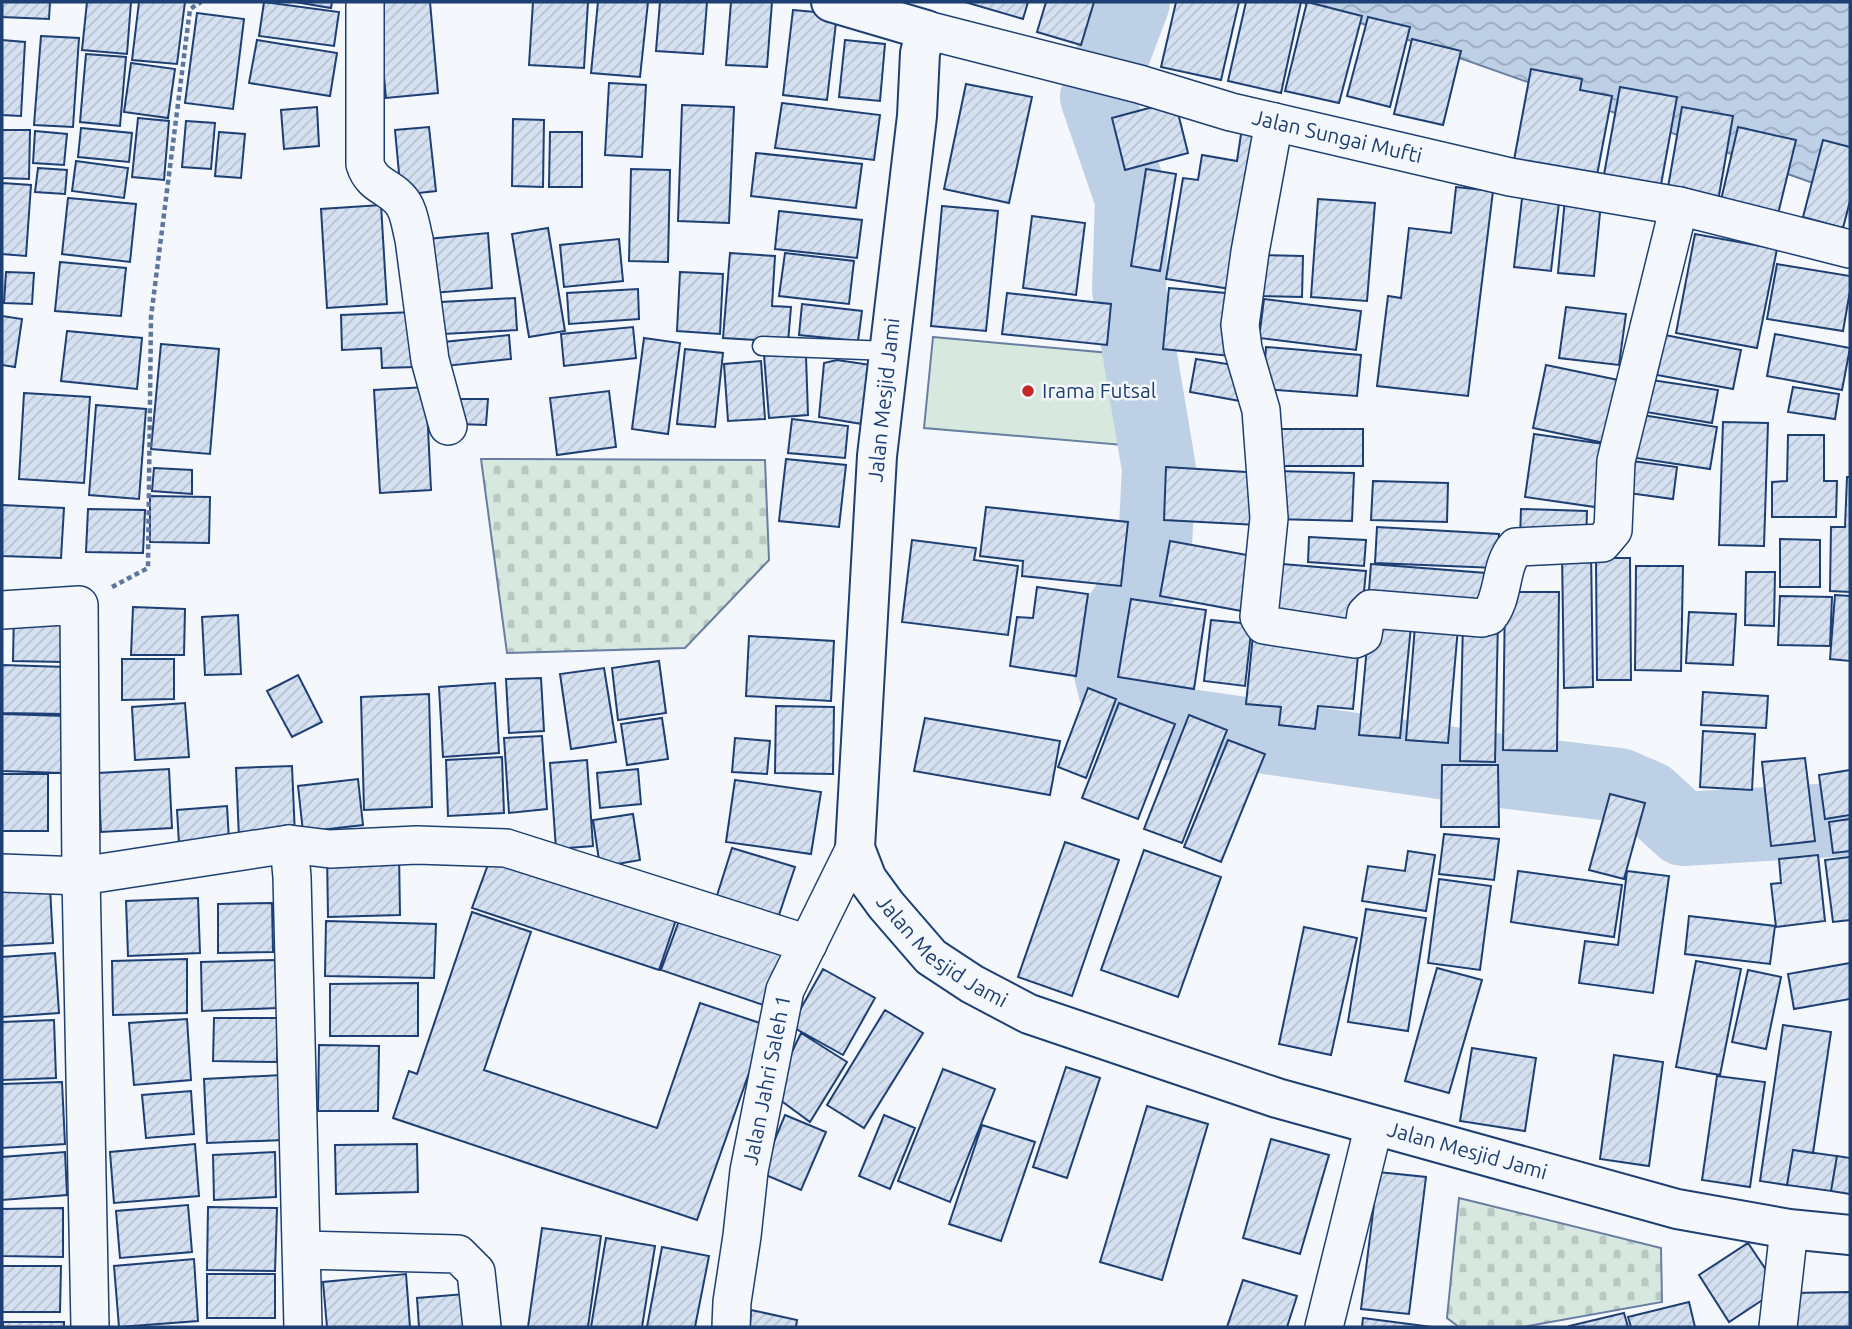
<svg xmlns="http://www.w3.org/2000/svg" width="1852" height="1329" font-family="Ubuntu,sans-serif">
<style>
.cemetery{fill:url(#cemetery-stones);stroke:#687fa3;stroke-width:2}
.pitch{fill:#d7e8df;stroke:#687fa3;stroke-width:2}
.water{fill:url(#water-waves);stroke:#687fa3;stroke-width:2}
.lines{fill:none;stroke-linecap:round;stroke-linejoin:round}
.river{stroke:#bed0e5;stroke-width:74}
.building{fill:url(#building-hatch);stroke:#1d3f73;stroke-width:2}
.service-casing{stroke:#1d3f73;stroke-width:21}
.minor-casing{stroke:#1d3f73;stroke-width:40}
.tertiary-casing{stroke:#1d3f73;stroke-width:42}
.path{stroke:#5e769c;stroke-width:4.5;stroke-dasharray:5 3.5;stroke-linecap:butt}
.service{stroke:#f4f7fb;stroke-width:18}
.minor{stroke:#f4f7fb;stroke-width:37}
.tertiary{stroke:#f4f7fb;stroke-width:38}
.poi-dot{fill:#c62828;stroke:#f4f7fb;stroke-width:2.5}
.labels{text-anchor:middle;stroke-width:5;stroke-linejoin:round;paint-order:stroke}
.street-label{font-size:21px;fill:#1d3f73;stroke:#f4f7fb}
.poi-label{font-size:21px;fill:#1d3f73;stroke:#f4f7fb;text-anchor:start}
</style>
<defs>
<pattern id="cemetery-stones" width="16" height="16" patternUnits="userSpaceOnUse" patternTransform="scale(1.75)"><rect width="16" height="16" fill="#d7e8df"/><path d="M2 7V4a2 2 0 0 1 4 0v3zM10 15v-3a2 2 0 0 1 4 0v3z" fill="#b8c8c3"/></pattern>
<pattern id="water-waves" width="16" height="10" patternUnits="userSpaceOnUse" patternTransform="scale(1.75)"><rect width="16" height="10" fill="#bed0e5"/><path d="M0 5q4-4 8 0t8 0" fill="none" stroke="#9aaabe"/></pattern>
<pattern id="building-hatch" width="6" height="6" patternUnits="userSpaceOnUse" patternTransform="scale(1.75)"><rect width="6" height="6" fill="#d5e0f0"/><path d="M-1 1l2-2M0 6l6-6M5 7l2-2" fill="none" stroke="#b6c1d1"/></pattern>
</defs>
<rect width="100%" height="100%" fill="#f4f7fb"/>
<path class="cemetery" d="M481,459L765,460L769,560L685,648L507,653Z
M1459,1198L1661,1248L1662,1302L1522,1327H1459L1447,1318Z"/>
<path class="pitch" d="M933,337L1132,355L1123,445L924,428Z"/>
<path class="water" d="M1301,2H1850V190L1816,184Z"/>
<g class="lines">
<path class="river" d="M1133,2L1097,97L1132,199L1129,290L1159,469L1154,564L1116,622L1108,661L1116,693L1129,710L1161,722L1509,772L1619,785L1649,798L1683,829L1850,819"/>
</g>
<path class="building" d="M2,2H50L49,19L2,17Z
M87,2H131L127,54L82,50Z
M139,2H185L177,64L132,60Z
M264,2L339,12L334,46L259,36Z
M295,2H332L331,8Z
M377,2H430L438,93L386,98Z
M533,2H588L584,68L529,65Z
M598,2H648L640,77L591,73Z
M660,2H707L703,54L656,51Z
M731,2H772L767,67L726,65Z
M965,2H1028L1023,19Z
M1046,2H1094L1081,45L1037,32Z
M1176,2H1239L1221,80L1161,67Z
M1246,2H1301L1281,93L1228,81Z
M1307,2L1362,16L1339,103L1285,91Z
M793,10L837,14L827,100L783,95Z
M197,13L244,19L233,109L185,103Z
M1368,17L1410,27L1390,107L1347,96Z
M41,36L79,38L73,127L34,125Z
M1412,39L1461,51L1443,125L1394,114Z
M2,40L25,42L21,116L2,115Z
M257,40L337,53L330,96L249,83Z
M845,40L885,44L880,101L839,97Z
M86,54L126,57L120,126L80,122Z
M131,63L175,69L168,118L124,112Z
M1531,69L1582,79L1580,90L1612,96L1597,175L1514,160Z
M609,83L646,85L642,157L605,155Z
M966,84L1032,97L1009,203L944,189Z
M1620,87L1677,97L1660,190L1603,180Z
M1175,101L1188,153L1125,170L1112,118Z
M782,103L880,115L874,160L775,148Z
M682,105L734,107L729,223L678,221Z
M317,107L319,146L284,149L281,110Z
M1682,107L1733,116L1718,201L1667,193Z
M138,118L169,121L164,180L132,177Z
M513,119L544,120L543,187L512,186Z
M186,121L215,123L211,169L182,167Z
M1243,121L1265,125L1237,290L1166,279L1183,178L1198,180L1202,155L1237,161Z
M429,127L436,191L401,195L395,130Z
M1738,127L1796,140L1778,214L1721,200Z
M81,128L132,133L129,162L78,157Z
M2,130H30L29,179L2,178Z
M35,131L67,134L64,165L33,163Z
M219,132L245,134L241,178L215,176Z
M550,132H582V187H549Z
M1823,140L1850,147V201L1843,228L1803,217Z
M756,153L862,164L856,208L751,196Z
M76,161L128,168L124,198L72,191Z
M38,168L67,170L65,194L35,192Z
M631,169L670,170L668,262L629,261Z
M1146,169L1176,174L1160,271L1131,266Z
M2,183L31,185L26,256L2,254Z
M1456,187L1493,191L1468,396L1377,386L1388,296L1401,298L1409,228L1451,233Z
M1523,190L1560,194L1551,271L1514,267Z
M68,198L136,204L130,262L62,254Z
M1318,199L1375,203L1367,301L1311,297Z
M1565,199L1601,202L1594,276L1558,273Z
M381,205L387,304L327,308L321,209Z
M942,206L998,211L986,331L931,326Z
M779,211L862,220L857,258L775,249Z
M1032,216L1085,223L1076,295L1023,288Z
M548,228L565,331L529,337L512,234Z
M488,233L492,288L433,293L428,239Z
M1695,234L1777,249L1757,348L1676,333Z
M619,239L623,281L564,287L560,245Z
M730,253L775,256L772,306L791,307L788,342L723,338Z
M785,253L854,261L849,304L779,296Z
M1257,255L1303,256L1302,297L1256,296Z
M60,262L126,268L121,316L55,311Z
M1777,264L1850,276V291L1843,331L1767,319Z
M6,272L34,273L32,304L4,303Z
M680,272L723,274L720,334L677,331Z
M1169,288L1237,294L1230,356L1163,349Z
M638,289L639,319L569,324L567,293Z
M1007,293L1111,304L1107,345L1002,334Z
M515,298L517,330L443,334L441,302Z
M1264,299L1361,311L1356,350L1259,338Z
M802,304L862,311L858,341L799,335Z
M1566,307L1626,314L1619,365L1559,358Z
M414,312L415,367L382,368L381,348L342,350L341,315Z
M2,316L22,319L15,367L2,365Z
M633,327L636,358L564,366L561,334Z
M67,331L142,338L137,389L61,381Z
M1775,334L1850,348L1842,390L1767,376Z
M509,335L511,359L446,366L444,342Z
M1665,335L1741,350L1733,389L1657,375Z
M644,338L680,343L668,434L632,429Z
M161,344L219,349L210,454L151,449Z
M1266,347L1361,355L1357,396L1263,389Z
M685,349L723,353L715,427L677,424Z
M764,355L806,356L808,415L769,418Z
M1196,359L1246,367L1240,401L1190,392Z
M837,360L871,365L862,424L819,417L824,363Z
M761,361L765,419L728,421L724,364Z
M1546,365L1628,382L1614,445L1533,428Z
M1645,379L1718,390L1712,423L1640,411Z
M426,387L431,490L380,493L374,390Z
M1793,387L1839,394L1835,419L1788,412Z
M609,391L616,447L557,455L550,398Z
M24,393L90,397L84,483L19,479Z
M460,399H488L486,425L459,424Z
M96,405L146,409L139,499L89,495Z
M1630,413L1717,427L1710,469L1623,456Z
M792,419L848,426L845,458L788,453Z
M1723,422L1768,423L1764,546L1719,545Z
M1278,429H1363V466H1277Z
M1534,434L1604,444L1595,507L1525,497Z
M1788,435H1824V481H1837L1836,517H1772V482L1787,481Z
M786,459L846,465L839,527L779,521Z
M1625,460L1677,467L1673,499L1621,492Z
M1166,467L1262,473L1258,525L1164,520Z
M154,468L192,470V494L152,491Z
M1275,471L1354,473L1352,521L1274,519Z
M1847,477H1850V592L1830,591L1831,527H1845Z
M1373,481L1448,483L1447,522L1371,520Z
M150,496L210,497L209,543L150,542Z
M2,505L64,508L61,558L2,556Z
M986,507L1128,522L1121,586L1022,576L1023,561L980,556Z
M88,509L145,510L143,553L86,552Z
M1521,509L1587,511L1586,541L1520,539Z
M1377,527L1499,534L1496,568L1375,563Z
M1309,537L1366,540L1364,566L1308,562Z
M1780,539L1820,540V587H1780Z
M912,540L976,548L974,560L1018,566L1008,635L902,622Z
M1170,541L1258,557L1247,612L1160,596Z
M1562,552H1591L1593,687L1564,688Z
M1596,558H1630L1631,680H1597Z
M1269,563L1366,571L1360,632L1264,623Z
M1371,564L1486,573L1482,612L1368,603Z
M1636,566H1683L1681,671L1635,670Z
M1746,572H1775L1774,626L1745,625Z
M1037,587L1088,594L1076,676L1010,666L1017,617L1033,618Z
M1505,592H1559L1557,751L1503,750Z
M1835,595L1850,596V661L1830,659Z
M1780,596L1832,597L1830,646L1778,645Z
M1131,599L1206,610L1194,689L1118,677Z
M133,607L185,609L184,655H131Z
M14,610H65L64,662L13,661Z
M1689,612L1736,614L1733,665L1686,663Z
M1370,613L1412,616L1400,738L1359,735Z
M1416,613L1459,616L1448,743L1406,740Z
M238,615L241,674L205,675L202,617Z
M1211,620L1252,624L1245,686L1204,681Z
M1463,620H1498L1495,762L1460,761Z
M1253,635L1359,644L1353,709L1318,706L1315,729L1279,725L1281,707L1246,704Z
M749,636L834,641L831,701L746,696Z
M122,659H174V699L122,700Z
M659,661L666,713L618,720L612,668Z
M2,665L67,667L65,714L2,713Z
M604,668L616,742L571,749L560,674Z
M298,675L322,722L292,737L267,691Z
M541,678L544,731L509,733L506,679Z
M495,683L499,753L443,757L439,687Z
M1088,688L1116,699L1086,778L1058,767Z
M1703,692L1768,696L1766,728L1701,725Z
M429,694L432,807L364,810L361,697Z
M185,703L189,757L135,760L132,707Z
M1119,703L1175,724L1138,819L1082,798Z
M776,706L834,707L833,774L775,773Z
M2,714L65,716L62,773L2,771Z
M1189,715L1227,730L1182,843L1144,829Z
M662,718L668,759L627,765L621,724Z
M925,718L1060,741L1050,795L914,771Z
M1703,731L1755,734L1752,790L1700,787Z
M542,736L547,809L509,813L504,738Z
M735,738L770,741L767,774L732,772Z
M1228,740L1265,754L1221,862L1184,847Z
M502,757L504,813L448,816L446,760Z
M1805,758L1815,841L1771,846L1762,762Z
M587,760L593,846L556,849L550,763Z
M1442,765H1498L1499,827H1441Z
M292,766L295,836L239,838L236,768Z
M169,769L172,828L101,832L98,773Z
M638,769L641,804L600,808L597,773Z
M1850,770V815L1825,819L1819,775Z
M2,774H48V831H2Z
M358,779L363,825L303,832L298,786Z
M735,780L821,792L811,854L726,842Z
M1610,794L1645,803L1624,879L1589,870Z
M227,806L229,840L179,844L177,810Z
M633,814L640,860L600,867L593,820Z
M1850,819V851L1833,853L1829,822Z
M1444,834L1499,839L1494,880L1439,874Z
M1065,842L1119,860L1072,996L1018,977Z
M732,848L795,867L776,924L714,905Z
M1144,850L1221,877L1178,997L1101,970Z
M493,851L680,908L659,970L472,908Z
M1408,851L1435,855L1426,911L1362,901L1368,866L1405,871Z
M399,852L400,915L328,917L327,853Z
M1818,855L1825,921L1776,927L1771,884L1781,883L1779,859Z
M1850,857V920L1833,922L1825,860Z
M1518,871L1622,885L1614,937L1511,922Z
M1627,871L1669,876L1653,993L1579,983L1585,941L1618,945Z
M1439,879L1491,886L1480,970L1428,963Z
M50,887L53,943L2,946V890Z
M198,898L200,953L128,956L126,901Z
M272,903L273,952L218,953V904Z
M1366,909L1426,918L1408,1031L1348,1022Z
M683,910L788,941L766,1006L661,970Z
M472,912L531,932L484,1070L657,1128L700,1003L766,1025L697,1220L393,1118L409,1071L417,1074Z
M1689,916L1775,926L1770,964L1685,954Z
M326,921L436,924L434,978L325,976Z
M1304,927L1357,938L1331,1055L1279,1044Z
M55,953L59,1013L2,1017V957Z
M187,959V1013L113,1015L112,961Z
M275,960L277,1008L202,1011L201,962Z
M1696,961L1741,969L1720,1075L1676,1067Z
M1850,963V999L1794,1009L1788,974Z
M1437,968L1482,980L1449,1093L1405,1081Z
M823,969L875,998L843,1055L791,1026Z
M1748,970L1781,977L1766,1049L1732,1042Z
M418,983V1036H330V984Z
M885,1010L923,1033L864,1128L827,1105Z
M214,1018H278L277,1062L213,1061Z
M187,1019L191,1080L134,1085L129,1023Z
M54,1020L56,1078L2,1080V1022Z
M1783,1025L1831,1032L1813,1153L1793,1150L1787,1185L1760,1181Z
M801,1033L847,1062L810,1122L772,1094Z
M319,1045L379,1046L378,1111H318Z
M1472,1048L1536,1058L1525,1131L1460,1121Z
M1614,1055L1663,1062L1649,1166L1600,1159Z
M1066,1067L1100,1078L1067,1178L1033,1167Z
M943,1069L995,1089L950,1202L898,1181Z
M282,1075L284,1140L207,1143L204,1079Z
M1717,1076L1765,1082L1750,1187L1702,1180Z
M62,1082L65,1144L2,1148V1084Z
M191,1091L194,1134L146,1138L142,1095Z
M1147,1106L1208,1124L1162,1280L1100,1262Z
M785,1115L826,1132L801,1190L761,1173Z
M884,1115L915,1128L890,1189L859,1176Z
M982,1125L1035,1142L1001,1241L949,1224Z
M1271,1139L1329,1155L1300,1254L1243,1238Z
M195,1144L199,1196L114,1203L110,1152Z
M417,1144L418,1192L336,1194L335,1145Z
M1793,1150L1837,1156L1831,1191L1787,1185Z
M65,1152L67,1195L2,1200V1157Z
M275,1152L276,1197L214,1200L213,1155Z
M1837,1156L1850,1158V1194L1831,1191Z
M1378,1172L1426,1177L1409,1314L1361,1309Z
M188,1205L192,1252L120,1258L116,1211Z
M208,1207L277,1208L275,1271L207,1270Z
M63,1208V1257L2,1256V1209Z
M542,1228L601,1236L588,1327H528Z
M606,1238L655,1246L642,1327H591Z
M1748,1243L1779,1289L1729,1322L1699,1275Z
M662,1247L709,1256L695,1327H647Z
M194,1259L198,1321L119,1327L114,1266Z
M2,1266H61L60,1312H2Z
M207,1274H275V1318H207Z
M406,1274L410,1327H327L323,1282Z
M1243,1280L1297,1296L1287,1327H1227Z
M1850,1292V1327H1791L1790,1293Z
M465,1294L467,1327H419L417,1298Z
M1689,1302L1695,1327H1631L1628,1317Z
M751,1310L797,1320L796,1327H750Z
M1624,1313L1628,1327H1569V1326Z
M1363,1318L1432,1327H1362Z
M3,1322H64V1327H3Z"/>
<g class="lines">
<g class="service-casing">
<path id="service" d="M762,346L889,351"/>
</g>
<g class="minor-casing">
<g id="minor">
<path d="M365,2V164C372,188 393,186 404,205C410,215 411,228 414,239L430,360L448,426"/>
<path id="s1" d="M926,30L1139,84L1231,112L1510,177L1679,206L1850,249"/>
<path d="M1274,122L1250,252L1240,325L1243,349L1261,410L1269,518L1259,617L1264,625L1355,639L1363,635L1366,614L1371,609L1482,618L1489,616C1505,596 1499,566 1516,547L1602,543L1613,530L1616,461L1679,206"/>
<path d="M2,610L79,605L81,876L90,1327"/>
<path d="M289,844L330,849L417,845L506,848L808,944"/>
<path d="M2,873L81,876L289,844L292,877L303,1327"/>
<path d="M302,1250L458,1254L476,1272L482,1327"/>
<path id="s2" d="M731,1327L732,1302L742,1236L749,1171L785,990L855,848"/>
<path d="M1324,1327L1374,1125"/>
<path d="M1778,1327L1789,1229"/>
</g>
</g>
<g class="tertiary-casing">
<g id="tertiary">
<path id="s3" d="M831,2L926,30L920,53L917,116L877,456L855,848L867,879L886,905L931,957L972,984L1029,1014L1277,1098L1677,1209L1789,1229L1850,1235"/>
</g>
</g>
<path class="path" d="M112,587L148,568L151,317L190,9L201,2"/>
<use href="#service" class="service"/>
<use href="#minor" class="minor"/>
<use href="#tertiary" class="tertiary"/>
</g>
<circle class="poi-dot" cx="1028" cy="391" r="7"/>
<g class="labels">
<g class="street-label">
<text dy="7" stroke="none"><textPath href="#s1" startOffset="425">Jalan Sungai Mufti</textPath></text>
<text transform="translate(884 400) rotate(-84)" y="7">Jalan Mesjid Jami</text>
<text dy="7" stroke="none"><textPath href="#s3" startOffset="1060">Jalan Mesjid Jami</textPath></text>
<text dy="7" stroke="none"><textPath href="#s2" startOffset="250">Jalan Jahri Saleh 1</textPath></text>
<text dy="7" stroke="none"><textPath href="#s3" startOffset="1628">Jalan Mesjid Jami</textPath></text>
</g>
<g class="poi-label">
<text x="1042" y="398">Irama Futsal</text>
</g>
</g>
<rect width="1852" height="1329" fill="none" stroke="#1d3f73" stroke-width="7"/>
</svg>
